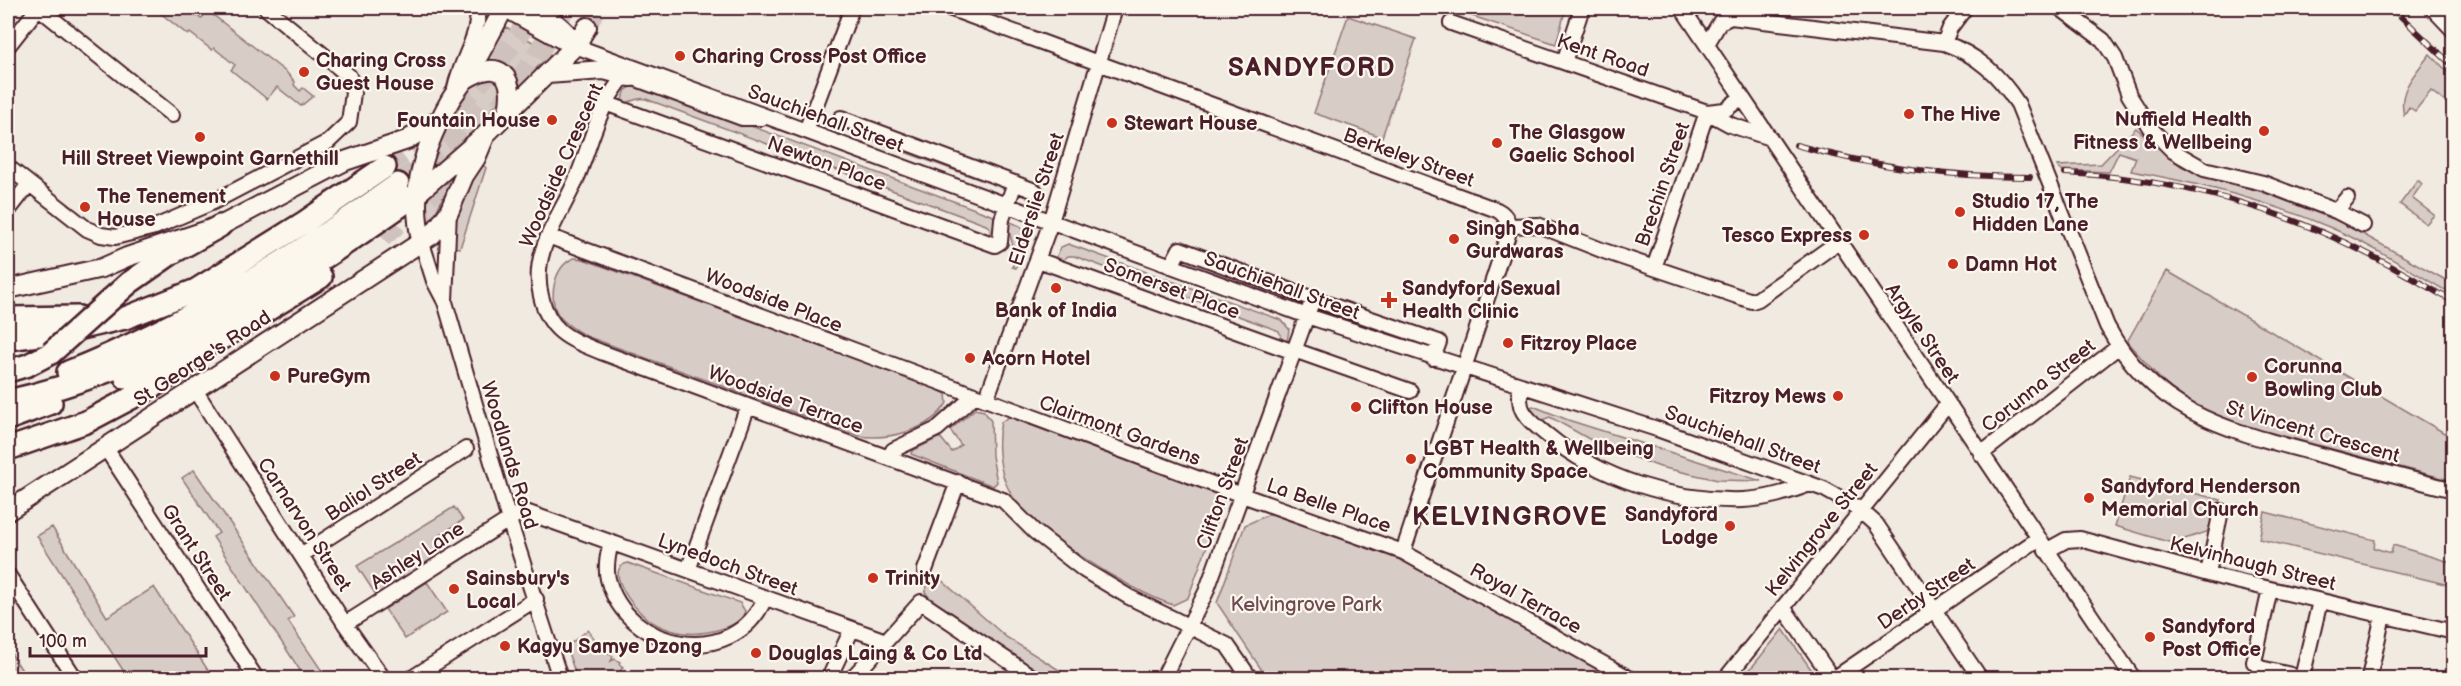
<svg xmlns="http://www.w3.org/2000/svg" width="2461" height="686" font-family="'Balsamiq Sans',sans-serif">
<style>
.green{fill:#d8ccc6;stroke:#917678;stroke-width:1.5}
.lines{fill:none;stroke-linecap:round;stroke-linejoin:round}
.major-tunnel{stroke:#cfc1bc;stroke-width:18;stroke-dasharray:18 9;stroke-linecap:butt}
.highway-tunnel{stroke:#cfc1bc;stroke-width:21;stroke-dasharray:21 10;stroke-linecap:butt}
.minor-casing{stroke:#4a1f2b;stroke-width:18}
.major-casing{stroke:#4a1f2b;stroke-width:22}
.highway-casing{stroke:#4a1f2b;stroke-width:26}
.minor{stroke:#fbf7ec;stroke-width:14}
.major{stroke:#fbf7ec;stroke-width:18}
.highway{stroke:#fbf7ec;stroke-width:21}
.rail-casing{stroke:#4a1f2b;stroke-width:6}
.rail{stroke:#fbf7ec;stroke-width:4;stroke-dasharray:11;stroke-linecap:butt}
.highway-bridge-casing{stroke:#4a1f2b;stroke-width:26;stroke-linecap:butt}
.highway-bridge{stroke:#fbf7ec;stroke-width:21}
.poi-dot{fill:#c8321e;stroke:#fbf7ec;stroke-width:2}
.labels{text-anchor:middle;stroke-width:4.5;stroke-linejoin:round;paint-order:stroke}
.street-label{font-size:20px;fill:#4a1f2b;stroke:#fbf7ec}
.poi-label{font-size:20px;font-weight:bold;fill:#4a1f2b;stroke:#fbf7ec;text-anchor:start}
.park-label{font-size:20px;fill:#6e4a52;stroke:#fbf7ec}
.district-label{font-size:26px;font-weight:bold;letter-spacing:1.5px;fill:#4a1f2b;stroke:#fbf7ec}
</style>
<rect width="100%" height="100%" fill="#f0eae0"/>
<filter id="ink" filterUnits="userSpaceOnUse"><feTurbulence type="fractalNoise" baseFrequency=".0167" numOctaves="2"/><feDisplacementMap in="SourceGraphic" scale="12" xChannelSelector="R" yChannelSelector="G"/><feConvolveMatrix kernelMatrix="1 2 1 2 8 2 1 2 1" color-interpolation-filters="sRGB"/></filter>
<g filter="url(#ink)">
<path class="green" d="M154,8H187L201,19L208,11L287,73L295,82L294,85L300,91L303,88L313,96L301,106L277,87L267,99L231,70L235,65L214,48L212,50L190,33L188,35Z
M1448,8H1566L1556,44Z
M1348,16L1416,39L1382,137L1314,113Z
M506,27L549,51L550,55L518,86L485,61Z
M2430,54L2453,77V108L2431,91L2415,111L2409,107L2404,115C2397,90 2416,73 2430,54Z
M480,79H495L501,85V98L472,133L435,167L433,165C438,141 461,94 480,79Z
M634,85L643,86L999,218L994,236L990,233V228L986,225L646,99C636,96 630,104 620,104L626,90Z
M2136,128L2181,166L2201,175L2263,192L2339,221L2453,284V295C2413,272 2372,245 2329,227C2265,200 2199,183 2131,171L2136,158L2119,152L2109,172L2060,170L2057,166L2101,164Z
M862,132L1005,184L1008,190L858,135Z
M483,165L486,168L460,248L450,247C454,218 464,188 483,165Z
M449,178L452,179L430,224L427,223L426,199L438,191L436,189L443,184L444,185L448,182Z
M2418,180L2422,184L2412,198L2434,215L2426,224L2400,204Z
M1006,220L1020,226L1026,235L1016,268L1012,267L1015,260L1009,258L1012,242Z
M1068,244L1281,320L1289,329L1287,343L1282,340L1279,331L1274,329L1074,256H1068L1063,260H1055L1061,247Z
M574,258L583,259L934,388L946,394L947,403C930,431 889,440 859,436L586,336C577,331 566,325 559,316C547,299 554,266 574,258Z
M2167,271L2453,438V481L2227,421L2212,415L2180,396L2163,382L2127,342Z
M1533,406L1568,420L1761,481L1718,480L1660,467L1598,444L1550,417L1539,421L1528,408Z
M975,409L984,411L991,421L992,456L997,482L993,486L911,454L912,451L940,437L952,452L961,445L950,430Z
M1009,417L1225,497L1188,598L1173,605C1130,591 1030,530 1009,490C999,472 996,442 1001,422Z
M194,470L294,617L288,621L322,671L316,676L318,678H305L213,537L219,533L182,478Z
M2130,477L2221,500L2207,532L2172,543L2115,526Z
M454,507L463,520L434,539L445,555L378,598L357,566Z
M2265,512L2375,540L2374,548L2391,553L2393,545L2453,563V586L2259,539Z
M1272,513L1412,564L1615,678H1267L1217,603L1245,525Z
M52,527L107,617L154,587L213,678H128L37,536Z
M628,563L740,603L745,611C742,622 731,626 721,629C701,635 680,635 662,627C653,623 645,618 639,611C630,602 604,568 628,563Z
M930,578L938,581L939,578L1006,637L1072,678H1047L931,600L925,592Z
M427,582L447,612L405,639L385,609Z
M1783,629L1815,675L1809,678H1743Z
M588,630L596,641L592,646L600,653L602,647L613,657L611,661L615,659L620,662L619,664L623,667L619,673L624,676L622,678H577L566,647Z
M8,649L27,678H12L8,672Z"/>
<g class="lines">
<path class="major-tunnel" d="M587,27L598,8"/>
<path class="highway-tunnel" d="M481,132L534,60L565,8
M385,167C443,122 499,71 536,8
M398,184L460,134L488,105
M382,237L425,200L447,176"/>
<g class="minor-casing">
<path id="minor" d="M39,8L172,115
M502,8L559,40L1307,316L1657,429L1824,489L1858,508L1876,524L1980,678
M949,8L1497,210C1507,215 1510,224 1508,235L1403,552
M1682,8L2133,678
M2060,8L2103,40L2115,58L2129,95L2150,128L2173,151L2204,169L2263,183L2336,211L2363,225
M1451,23L1707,112L1731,125L1770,138
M1944,43L1950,28L1965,8
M1707,44L1720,22L1731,17L1944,43C1978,55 1999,75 2018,104L2107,326C2154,414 2228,430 2317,454C2362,466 2408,479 2454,490
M8,46L38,8
M1564,62L1582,8
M455,88C461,59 479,38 478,8
M605,103L995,245L1000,242L1002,219L1015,183
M1707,112L1725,110L1742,97
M762,118H742L631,77L621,80C616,87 610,95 606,103C593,127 587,155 576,180C559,219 530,253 541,296C549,332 569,339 601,352L1003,500L1035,532L1084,570L1129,597L1227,645L1250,678
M841,118L1035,191
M806,131L852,8
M8,167L87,229L101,235L115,237L155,227L213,202L328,142L349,122L353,93L349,76L266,8
M8,211L29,184
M2336,211L2347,198
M1509,226L1538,225L1604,251L1752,301L1758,299L1838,242
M548,236L1242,495L1403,552L1629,678
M422,243L434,281L445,302L509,520L560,678
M1038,260L1294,352
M1171,266L1180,249L1313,299L1439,342L1433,358
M1654,268L1707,112
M445,300L449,212
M1294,350L1410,391
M1520,386C1520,393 1519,402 1522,409C1526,419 1539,428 1547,435C1600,479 1674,502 1743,500C1767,499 1788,492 1810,484
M195,390L345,624L383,678
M986,400L1051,222L1115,8
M105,447L256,678
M1981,454L2118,347
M890,457L893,450L937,429L974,396
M611,542C608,554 605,567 608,579C626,651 734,671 765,598
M2046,551L2066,540L2080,539L2223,578L2454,632
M301,555L466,449
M688,570L748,406
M925,570L958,482
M2208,573L2221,511
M8,575L75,678
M2270,589L2254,662L2260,668L2291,675
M1783,607L1832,678
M345,624L521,512H526L886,641L921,602L1034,678
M412,678L536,599
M829,678L852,629
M852,678L886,641
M1163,678L1206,592L1313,299
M1726,678L1947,405
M1835,678L2038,539
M2302,678L2320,601
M2369,678L2383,615"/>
</g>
<g class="major-casing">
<path id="major" d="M531,8C550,18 564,27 576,45
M2435,8L2454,28
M547,74L604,70L631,77
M466,79C499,58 516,75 508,111
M417,194L481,138
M422,243C408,191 425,144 451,99C456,91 462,84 467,76C480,54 492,31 504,8
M8,289L102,268L127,257L220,226L345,161L407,140L440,119
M8,511L432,235L449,212L464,176L476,158L486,134L576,45L587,27"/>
</g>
<g class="highway-casing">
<path id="highway" d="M129,283L172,253L220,226
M8,318L79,317
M8,339L68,331L125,318L196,290L305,222L385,167
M8,371L28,365L51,353
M68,372C186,325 295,257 398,184
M126,378L163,365L224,337L321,277
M8,401C158,368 293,283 417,194
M8,419L51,403
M8,449L86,422L152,387L185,366"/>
</g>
<use href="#minor" class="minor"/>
<use href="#major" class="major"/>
<use href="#highway" class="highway"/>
<g class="rail-casing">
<path id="rail" d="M2392,8L2454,67
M1796,145C1873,167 1950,177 2030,177
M2065,173C2170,178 2272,205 2366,253C2396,268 2424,285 2454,302"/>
</g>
<use href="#rail" class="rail"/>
<g class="highway-bridge-casing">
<path id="highway-bridge" d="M51,353L129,283"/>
</g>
<use href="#highway-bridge" class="highway-bridge"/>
</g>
</g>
<g class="poi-dot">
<circle cx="680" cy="56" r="6"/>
<circle cx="304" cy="72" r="6"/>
<circle cx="1909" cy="114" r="6"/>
<circle cx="552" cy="120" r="6"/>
<circle cx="1112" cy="123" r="6"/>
<circle cx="2264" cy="131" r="6"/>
<circle cx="200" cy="137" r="6"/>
<circle cx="1497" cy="143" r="6"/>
<circle cx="85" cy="207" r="6"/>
<circle cx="1960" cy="212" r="6"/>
<circle cx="1864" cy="235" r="6"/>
<circle cx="1454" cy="239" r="6"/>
<circle cx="1953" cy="264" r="6"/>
<circle cx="1056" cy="288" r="6"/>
<path d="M1386 291h6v6h6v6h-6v6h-6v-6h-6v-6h6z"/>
<circle cx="1508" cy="343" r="6"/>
<circle cx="970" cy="358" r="6"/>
<circle cx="275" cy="376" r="6"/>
<circle cx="2252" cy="377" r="6"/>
<circle cx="1838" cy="396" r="6"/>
<circle cx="1356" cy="407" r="6"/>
<circle cx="1411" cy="459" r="6"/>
<circle cx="2089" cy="498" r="6"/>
<circle cx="1730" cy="526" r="6"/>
<circle cx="873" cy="578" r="6"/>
<circle cx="454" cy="589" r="6"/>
<circle cx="2150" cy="637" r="6"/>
<circle cx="505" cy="646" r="6"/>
<circle cx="756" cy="653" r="6"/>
</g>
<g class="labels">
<g class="street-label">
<text transform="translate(1603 55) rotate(19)" y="7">Kent Road</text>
<text transform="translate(826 118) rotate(20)" y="7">Sauchiehall Street</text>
<text transform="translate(1409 157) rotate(20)" y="7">Berkeley Street</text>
<text transform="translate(827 163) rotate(20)" y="7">Newton Place</text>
<text transform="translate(561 165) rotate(-66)" y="7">Woodside Crescent</text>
<text transform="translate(1662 184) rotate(-71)" y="7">Brechin Street</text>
<text transform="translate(1036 199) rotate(-72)" y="7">Elderslie Street</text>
<text transform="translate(1282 285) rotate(20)" y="7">Sauchiehall Street</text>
<text transform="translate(1172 288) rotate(20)" y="7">Somerset Place</text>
<text transform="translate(774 300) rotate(21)" y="7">Woodside Place</text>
<text transform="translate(1923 333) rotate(56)" y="7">Argyle Street</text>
<text transform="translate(202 358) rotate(-33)" y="7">St George's Road</text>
<text transform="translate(2038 385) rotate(-38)" y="7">Corunna Street</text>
<text transform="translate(786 399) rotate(20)" y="7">Woodside Terrace</text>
<text transform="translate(1120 430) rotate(20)" y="7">Clairmont Gardens</text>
<text transform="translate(2313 431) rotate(16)" y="7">St Vincent Crescent</text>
<text transform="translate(1743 439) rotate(20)" y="7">Sauchiehall Street</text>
<text transform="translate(510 455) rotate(73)" y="7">Woodlands Road</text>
<text transform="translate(373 486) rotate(-33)" y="7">Baliol Street</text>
<text transform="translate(1222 493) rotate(-70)" y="7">Clifton Street</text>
<text transform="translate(1329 505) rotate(19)" y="7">La Belle Place</text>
<text transform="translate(305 524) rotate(57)" y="7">Carnarvon Street</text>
<text transform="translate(1821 529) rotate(-51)" y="7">Kelvingrove Street</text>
<text transform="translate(197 552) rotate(57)" y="7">Grant Street</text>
<text transform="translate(417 555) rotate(-33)" y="7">Ashley Lane</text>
<text transform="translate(2253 563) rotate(14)" y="7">Kelvinhaugh Street</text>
<text transform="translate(728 564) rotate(20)" y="7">Lynedoch Street</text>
<text transform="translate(1926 593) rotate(-34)" y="7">Derby Street</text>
<text transform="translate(1526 598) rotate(29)" y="7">Royal Terrace</text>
</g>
<g class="poi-label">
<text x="692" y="63">Charing Cross Post Office</text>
<text x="316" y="67">Charing Cross<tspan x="316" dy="23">Guest House</tspan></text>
<text x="1921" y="121">The Hive</text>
<text x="2252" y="126" text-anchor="end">Nuffield Health<tspan x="2252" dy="23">Fitness &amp; Wellbeing</tspan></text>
<text x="540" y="127" text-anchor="end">Fountain House</text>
<text x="1124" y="130">Stewart House</text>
<text x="1509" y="139">The Glasgow<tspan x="1509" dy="23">Gaelic School</tspan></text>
<text x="200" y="165" text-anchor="middle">Hill Street Viewpoint Garnethill</text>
<text x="97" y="203">The Tenement<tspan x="97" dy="23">House</tspan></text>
<text x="1972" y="208">Studio 17, The<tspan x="1972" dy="23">Hidden Lane</tspan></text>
<text x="1466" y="235">Singh Sabha<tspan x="1466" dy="23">Gurdwaras</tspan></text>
<text x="1852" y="242" text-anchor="end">Tesco Express</text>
<text x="1965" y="271">Damn Hot</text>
<text x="1402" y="295">Sandyford Sexual<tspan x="1402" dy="23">Health Clinic</tspan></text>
<text x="1056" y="317" text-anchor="middle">Bank of India</text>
<text x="1520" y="350">Fitzroy Place</text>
<text x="982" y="365">Acorn Hotel</text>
<text x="2264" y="373">Corunna<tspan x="2264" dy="23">Bowling Club</tspan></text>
<text x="287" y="383">PureGym</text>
<text x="1826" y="403" text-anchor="end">Fitzroy Mews</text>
<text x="1368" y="414">Clifton House</text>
<text x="1423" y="455">LGBT Health &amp; Wellbeing<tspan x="1423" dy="23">Community Space</tspan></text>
<text x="2101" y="493">Sandyford Henderson<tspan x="2101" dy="23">Memorial Church</tspan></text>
<text x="1718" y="521" text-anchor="end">Sandyford<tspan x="1718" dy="23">Lodge</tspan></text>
<text x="466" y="585">Sainsbury's<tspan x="466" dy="23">Local</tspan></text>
<text x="885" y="585">Trinity</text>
<text x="2162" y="633">Sandyford<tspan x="2162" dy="23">Post Office</tspan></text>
<text x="517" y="653">Kagyu Samye Dzong</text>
<text x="768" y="660">Douglas Laing &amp; Co Ltd</text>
</g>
<g class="park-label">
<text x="1306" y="611">Kelvingrove Park</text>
</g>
<g class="district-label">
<text x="1312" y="76">SANDYFORD</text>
<text x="1510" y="525">KELVINGROVE</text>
</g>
</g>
<rect width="2461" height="686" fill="none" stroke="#fbf7ec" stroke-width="30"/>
<rect x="15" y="15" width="2431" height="656" fill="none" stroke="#4a1f2b" stroke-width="2" filter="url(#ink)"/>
<path d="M30 647v9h176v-9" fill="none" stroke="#4a1f2b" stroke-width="3"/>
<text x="39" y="647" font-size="18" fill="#4a1f2b" stroke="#fbf7ec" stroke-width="4.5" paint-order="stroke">100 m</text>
</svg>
